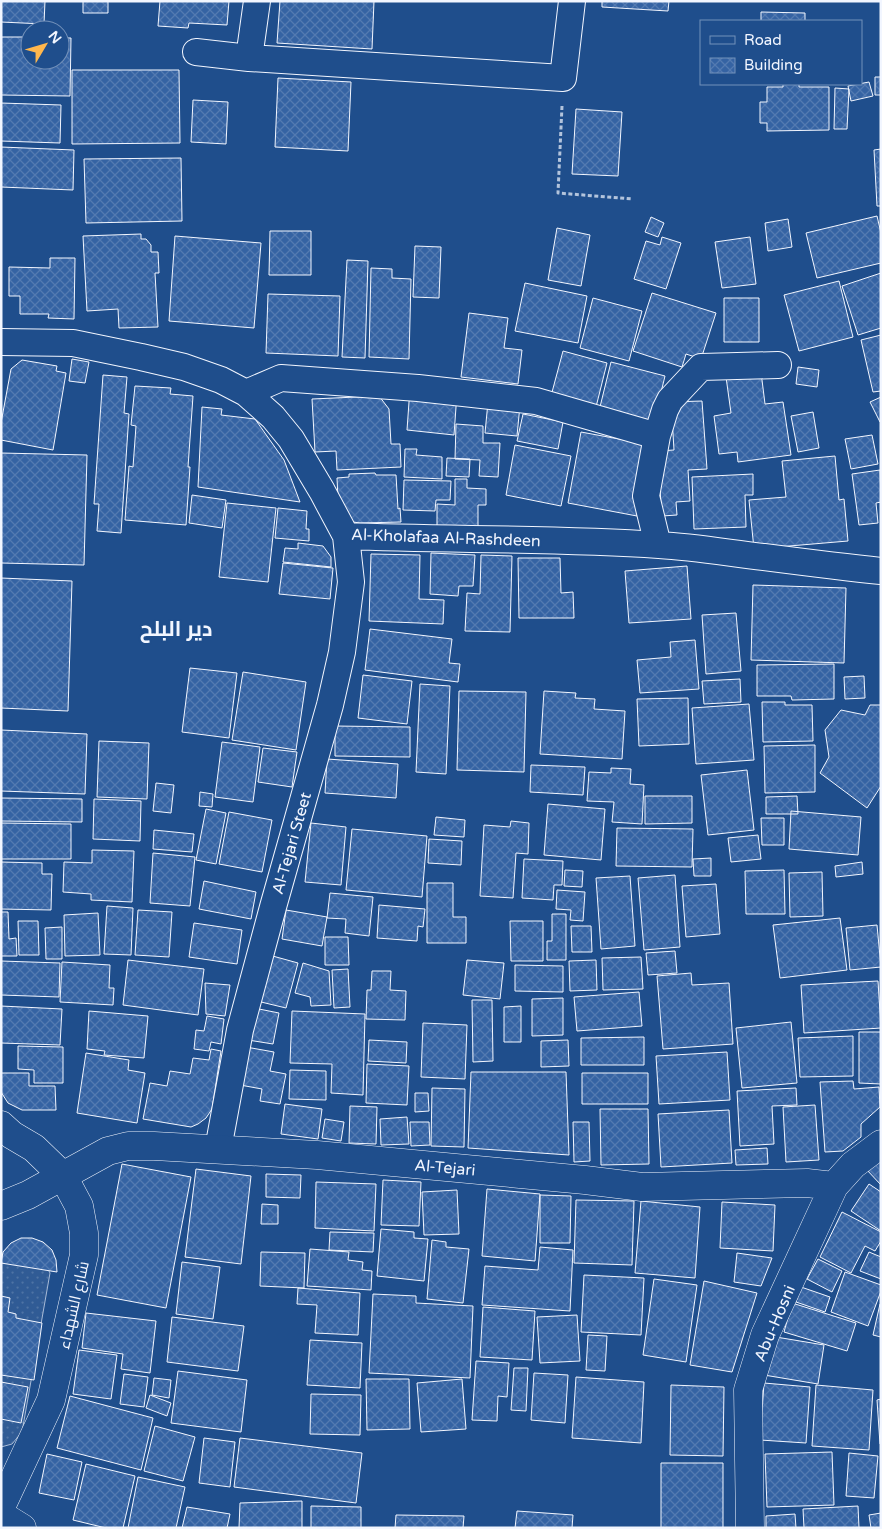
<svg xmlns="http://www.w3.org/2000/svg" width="882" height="1529" font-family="'Varela Round',Cairo,sans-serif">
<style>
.garden{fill:url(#garden-dots);stroke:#a8bbd7}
.building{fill:url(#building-cross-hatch);stroke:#f2f6ff}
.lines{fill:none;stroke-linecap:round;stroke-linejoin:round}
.street-casing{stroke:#f2f6ff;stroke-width:28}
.secondary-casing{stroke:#f2f6ff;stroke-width:29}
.path{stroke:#b3c4dc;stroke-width:3;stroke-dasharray:4 2.5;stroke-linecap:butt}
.street{stroke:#1f4e8c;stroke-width:26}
.secondary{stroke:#1f4e8c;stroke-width:28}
.labels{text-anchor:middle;stroke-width:4;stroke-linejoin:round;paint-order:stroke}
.street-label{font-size:16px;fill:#f2f6ff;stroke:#1f4e8c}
.district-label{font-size:21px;font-weight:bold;fill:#f2f6ff;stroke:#1f4e8c}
</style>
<defs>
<pattern id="garden-dots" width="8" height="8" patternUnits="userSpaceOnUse" patternTransform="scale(1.25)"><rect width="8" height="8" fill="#305b95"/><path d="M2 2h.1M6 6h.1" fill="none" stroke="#4e73a5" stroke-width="1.8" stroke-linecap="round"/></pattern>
<pattern id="building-cross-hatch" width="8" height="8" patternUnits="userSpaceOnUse" patternTransform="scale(1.25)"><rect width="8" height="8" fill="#3563a3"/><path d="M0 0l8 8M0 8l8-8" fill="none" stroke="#537ab1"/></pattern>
</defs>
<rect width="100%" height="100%" fill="#1f4e8c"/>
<path class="garden" d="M13,1252L43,1260L50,1273L22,1432L12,1444L1,1447V1263Z"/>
<path class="building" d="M1,1H45L44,24L1,22Z
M83,1H108V13H83Z
M160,1H229L227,25L189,23L188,28L158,26Z
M280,1H374L372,49L277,43Z
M602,1H669L668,11L602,7Z
M761,12L805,13V21H761Z
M1,37H30V60H60V38H71L70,96L1,95Z
M72,70H179L180,143L72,144Z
M875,77H881V95H875Z
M278,78L351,82L348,151L275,147Z
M869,82L873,96L851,101L848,86Z
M783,84H799V87H829V130L767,131V123H760V102H767V87H783Z
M835,88L849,89L847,129H834Z
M193,100L228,102L226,144L191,142Z
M1,103L61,105L60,143L1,141Z
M576,109L622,112L618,176L572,174Z
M1,147L74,150L73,190L1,187Z
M881,149V206H877L874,150Z
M181,158L182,221L86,223L84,159Z
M877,216L881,233V263L817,278L806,233Z
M651,217L664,223L658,237L645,232Z
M788,219L792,247L768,251L765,223Z
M557,228L590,235L581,286L548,280Z
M270,231H311V275H269Z
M141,234V239H146L151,245V252H158L159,273H155L158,327L119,328L118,309L87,311L83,236Z
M175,236L261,243L254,328L169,321Z
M662,237L681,243L666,289L634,279L646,241L660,245Z
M750,237L756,284L722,288L715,242Z
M415,246L441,247L439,298L413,297Z
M50,258H75L74,319L48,318L49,314H20V296H9V267L50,268Z
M347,260L368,261L365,358L342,357Z
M371,268L392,269V278L411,279L409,359L369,357Z
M881,273V328L858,335L842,286Z
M839,281L853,337L799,351L784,295Z
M525,283L587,296L578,343L515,331Z
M652,293L716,313L701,359L686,354L682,367L633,351Z
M268,294L340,296L338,356L266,353Z
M593,298L642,311L629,361L580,348Z
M724,298H759V342H724Z
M469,313L508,318L504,348L522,350L518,384L461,377Z
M881,335V391L873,392L861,340Z
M563,351L607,363L596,407L551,396Z
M72,359L89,362L85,383L69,381Z
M22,360L57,366L56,371L66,373L53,450L1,440V423L11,369Z
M611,362L665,376L653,425L599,411Z
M798,367L819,370L817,387L796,384Z
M761,372L765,404L783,402L791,455L738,462L737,452L719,454L714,416L731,413L726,377Z
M103,375L127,377L124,413L129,414L121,533L97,531L99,504H94Z
M135,386L171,388L170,394L193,396L188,467H190L186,525L125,520L129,466L133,467L136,426L131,425Z
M410,388L457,393L454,435L407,430Z
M379,396L389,409L391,444H400L401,467L337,470L336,451L315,452L312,399Z
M881,397V421L880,422L870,402Z
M702,401L707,469L688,470L690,501L676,502L677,515L662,516L657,451L674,450L671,402Z
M488,402L520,405L517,436L485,433Z
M202,407L222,409L221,415L255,419L284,460L300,502L198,487Z
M813,412L819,448L798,452L791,416Z
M523,414L563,422L558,449L517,441Z
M456,424L483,426V443H500L498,477L479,476L480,460L455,459Z
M581,432L646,444L643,485L637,516L568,503Z
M872,435L878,464L851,469L845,439Z
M515,445L571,456L561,506L506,495Z
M405,449H417L416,455L442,457V479L404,477Z
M1,453L87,455L84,565L1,563Z
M835,456L839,500L844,499L848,541L754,549L749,500L786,497L782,461Z
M447,458L470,459L469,477L446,476Z
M880,470L881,502L876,503L878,523L859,525L852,474Z
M375,473L376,475H396L398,509L400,508L401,522L360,523L353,522L338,499L337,478L349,477V474Z
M753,474V495H745L746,527L694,529L692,477Z
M455,479H467V488L486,489V505H478V529L437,528V504L455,505Z
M404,480L451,481L450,500H436L435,511L403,510Z
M192,495L226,500L222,528L189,523Z
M227,503L276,508L268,582L219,577Z
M278,508L307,511L306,529H309V541L275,538Z
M298,543L323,546L331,557V567L283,562L285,548L298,549Z
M431,553L475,555L473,586H459L458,596L430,594Z
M371,554L420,555L419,599L444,600L443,624L369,621Z
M481,555L512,556L510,632L465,631L467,593L480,594Z
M518,558H560L561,593L573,592L574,618H519Z
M283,563L333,568L330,599L279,594Z
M687,566L691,619L629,623L625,571Z
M1,578L72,581L68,711L1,708Z
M753,585L846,588L844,663L751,660Z
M736,613L741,671L706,674L702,615Z
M370,629L452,639L449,663L460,664L458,682L365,670Z
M695,640L699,689L640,693L637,660L671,657L670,642Z
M834,664V699L792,700L791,696H757V665Z
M190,668L237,673L229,738L182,732Z
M243,672L306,682L296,750L232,740Z
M363,675L412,681L407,724L358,718Z
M864,676L865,698L845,699L844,677Z
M740,679L741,702L704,704L702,681Z
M420,684L450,686L446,774L416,772Z
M459,691L526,692L524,772L457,770Z
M544,691L576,693L575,698L595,699L594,709L625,711L622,759L540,754Z
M688,698L689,744L639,746L637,699Z
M762,702H785V705H812L813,741L763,742Z
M749,704L754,760L696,764L692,708Z
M870,705H881V786L867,808L820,773L829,757L825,730L841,710L865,715Z
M335,726L410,727V757L335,756Z
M1,730L87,734L85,794L1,791Z
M99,741L149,743L147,799L97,797Z
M222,742L260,747L253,802L215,797Z
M815,745V792L765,793L764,746Z
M263,748L297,752L292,787L258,782Z
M327,759L398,764L396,798L325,793Z
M531,765L585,767L583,795L530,792Z
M611,768L631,769L630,784L644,785L642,824L612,822L614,802L587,801L589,772L611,773Z
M747,770L754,830L708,835L701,775Z
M156,783L174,785L171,813L153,811Z
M200,792L213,794L212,807L199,806Z
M645,796H692V823L645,824Z
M797,796L798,814H766V797Z
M1,798L82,799V822L1,821Z
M94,799L141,801L140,841L93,839Z
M548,804L605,809L601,860L544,855Z
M206,809L226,813L216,864L196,860Z
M791,811L861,817L858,855L789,849Z
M229,812L272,820L262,872L219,864Z
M436,817L465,820L464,837L434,835Z
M761,818H784V845H762Z
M511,821L529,823L528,854L516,853L513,898L480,896L484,825L510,827Z
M1,823L71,824V859H1Z
M311,823L346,827L341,885L305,882Z
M617,828L693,829L692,867L616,866Z
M352,829L427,836L422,897L346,890Z
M154,830L194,834L192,852L153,849Z
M758,835L761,859L731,862L728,838Z
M429,839L462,841L461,865L428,863Z
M92,850L134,851L132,902L91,900V894L63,892L64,862L92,863Z
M153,853L195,857L190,906L150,903Z
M711,858V876H694L693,859Z
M524,859L563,861L562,885H554L553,900L522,898Z
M1,862L42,863V874H52L51,910L1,909Z
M862,862L863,874L836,877L835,866Z
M565,870L583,871L582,887L564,886Z
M784,870L785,914H746L745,871Z
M822,872L823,916L790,917L789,873Z
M675,875L680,947L644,950L638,878Z
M630,876L635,946L601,949L596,878Z
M204,881L256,892L251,919L199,909Z
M427,883H453V917H466V943H427Z
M716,884L720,934L686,937L682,886Z
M557,890L585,892L583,921L570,920L571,910L556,909Z
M330,893L373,897L369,936L345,933L346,919L327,918Z
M379,905L425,909L423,927L418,926L417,941L377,938Z
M107,906L133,908L131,955L104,954Z
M138,910L172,912L169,957L135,955Z
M286,910L327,917L322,946L282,939Z
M1,912H8L9,939L16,938L17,956H1Z
M98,913L100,955L65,956L64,915Z
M552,914H566V960H547V941H552Z
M840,918L847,970L780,978L773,925Z
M18,921H38L39,955H19Z
M510,921H543V961H511Z
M194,923L242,930L237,964L189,957Z
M877,925L881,967L850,970L846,928Z
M571,926H591L592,952H572Z
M62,927V959H46L45,928Z
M325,937H348L349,965H325Z
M675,951L677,973L648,975L646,953Z
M269,955L298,963L286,1008L257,1001Z
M641,957L643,989L603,990L602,958Z
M128,960L204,969L198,1015L123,1005Z
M467,960L504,963L500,999L463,995Z
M596,960L597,990L570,991L569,961Z
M1,961L60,963L59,997L1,995Z
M62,962L110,965L109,988H114L113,1005L60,1002Z
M303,963L329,971L331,1005L311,1006L310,997L295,993Z
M515,965L563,966V992L515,991Z
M348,969L350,1007L334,1008L332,970Z
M372,971H391L390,990L406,991L405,1020L366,1019L367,990H371Z
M691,973L692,985L729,983L733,1044L663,1049L657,976Z
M878,981L881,1028L804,1033L801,985Z
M205,983L230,985L225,1016L206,1014Z
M639,992L642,1026L577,1031L574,997Z
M563,998V1035L532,1036V999Z
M472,1000H492L493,1061L473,1062Z
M1,1006L62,1009L60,1045L1,1043Z
M521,1006V1042H504V1007Z
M254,1008L279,1013L273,1044L248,1040Z
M89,1011L148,1016L144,1058L104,1055L105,1051L87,1049Z
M292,1011L365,1014L363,1095L331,1093L332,1064L290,1063Z
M207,1016L224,1019L221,1044L211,1042L209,1051L194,1049L196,1030L204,1031Z
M791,1022L797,1083L742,1088L736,1028Z
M423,1023L467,1025L465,1079L421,1077Z
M859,1032H881V1084L859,1083Z
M853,1036V1076L800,1077L798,1038Z
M644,1037V1065H581V1038Z
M369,1040L407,1042L406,1063L368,1061Z
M568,1040L569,1066L541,1067V1041Z
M18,1046L63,1047V1083H34V1070L18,1069Z
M246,1047L274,1052L270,1071L286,1074L280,1104L260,1101L262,1089L240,1085Z
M211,1049L221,1051L212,1109L206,1118L198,1124L191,1127L143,1119L150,1083L167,1086L170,1071L190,1074L193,1058L209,1060Z
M727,1052L730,1100L659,1104L656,1056Z
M86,1053L129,1060L128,1070L145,1073L137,1123L77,1113Z
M367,1064L409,1066L407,1105L366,1103Z
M290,1070L326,1071V1100L289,1099Z
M471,1072H566L569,1155L468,1148Z
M1,1073H29V1086H55L56,1110H22L8,1103L1,1092Z
M582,1073H648V1104H582Z
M853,1081L854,1089L879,1087L880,1107L861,1124V1137L843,1151L825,1152L820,1082Z
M432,1088L465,1089L464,1147L431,1146Z
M796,1088L797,1105L772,1106L774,1144L740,1146L737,1091Z
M415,1093H428L429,1111L415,1112Z
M285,1104L322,1109L318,1139L281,1134Z
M815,1105L819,1160L786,1162L783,1107Z
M350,1106L377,1107L376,1144L349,1143Z
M600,1109H648L649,1164L601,1165Z
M729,1110L732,1163L661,1167L658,1114Z
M407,1117L409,1144L381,1145L380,1119Z
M325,1119L344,1122L341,1141L322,1138Z
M410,1122H429L430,1145L411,1146Z
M573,1122H589L590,1161L574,1162Z
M767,1148L768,1164L736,1165L735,1150Z
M881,1156V1185L866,1169Z
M122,1164L191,1177L166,1308L97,1295Z
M196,1169L251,1176L241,1264L185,1257Z
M266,1174L301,1175L300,1198L266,1197Z
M383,1180L421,1182L419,1226L381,1225Z
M316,1182L376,1184L374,1231L315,1228Z
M869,1184L881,1192V1231L851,1211Z
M487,1189L540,1194L535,1261L482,1256Z
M457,1190L459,1234L424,1235L422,1192Z
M540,1195L571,1196L570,1243H540Z
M576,1200L634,1201L632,1265L574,1263Z
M641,1201L700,1207L695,1278L635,1273Z
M722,1202L775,1205L773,1251L720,1248Z
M262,1204L278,1205V1224H261Z
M842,1212L881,1232V1241L875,1251L865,1246L851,1273L820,1257Z
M381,1229L414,1232V1238L428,1239L424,1281L377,1276Z
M330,1232L374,1233L373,1252L329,1250Z
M21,1238H32L43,1242L52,1250L56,1260L57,1272L1,1263L3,1252L11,1243Z
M432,1240L446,1242V1247L469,1249L463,1303L427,1299Z
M540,1247L573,1250L570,1311L482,1305L485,1266L538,1270Z
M310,1249L349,1252L348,1260L363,1262L362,1270L372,1271L371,1290L307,1286Z
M261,1252L305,1253L304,1288L260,1286Z
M869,1252L881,1257V1279L860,1271Z
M737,1253L772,1258L761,1286L734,1282Z
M818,1259L842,1271L832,1292L807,1279Z
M182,1262L220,1267L213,1319L176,1314Z
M845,1272L881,1285V1291L868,1326L831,1312Z
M584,1275L644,1278L641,1335L581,1332Z
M654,1279L697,1285L686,1362L643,1355Z
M704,1281L757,1293L732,1372L690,1365Z
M801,1287L830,1297L825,1312L796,1302Z
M298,1288L360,1293L358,1335L315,1333L317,1305L297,1304Z
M373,1294L416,1296V1303L473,1306L470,1378L369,1373Z
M1,1296L10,1298L8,1312L16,1314V1318L42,1323L34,1380L1,1375Z
M792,1303L856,1323L847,1351L784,1332Z
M880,1304H881V1337L873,1335Z
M483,1307L535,1311L532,1360L480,1357Z
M86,1313L156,1321L150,1373L121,1369L123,1354L82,1348Z
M577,1315L580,1361L540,1363L537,1317Z
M172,1317L244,1326L238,1371L167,1362Z
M588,1335L607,1336L605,1371L586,1370Z
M770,1336L824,1345L818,1384L764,1375Z
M310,1340L362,1343L360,1388L307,1385Z
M79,1350L117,1355L111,1399L73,1394Z
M476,1361L509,1363L507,1397L498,1396L497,1421L472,1420Z
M514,1368H528L526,1411L511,1410Z
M178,1371L247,1380L241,1432L171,1423Z
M534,1373L568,1375L565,1423L531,1420Z
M124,1374L148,1377L144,1407L120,1404Z
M576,1377L644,1382L641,1443L572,1438Z
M154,1378L171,1380L169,1398L152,1395Z
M366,1379H409L410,1429L367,1430Z
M462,1379L466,1429L421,1432L417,1383Z
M1,1382L28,1387L21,1423L1,1419Z
M764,1383L810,1387L806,1443L760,1440Z
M671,1385L724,1387L723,1456L670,1455Z
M816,1385L873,1390L869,1450L812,1446Z
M311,1394L361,1395L360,1435L310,1434Z
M150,1395L171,1403L167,1416L146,1408Z
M70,1396L153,1418L141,1470L57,1448Z
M881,1399V1444H880L877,1400Z
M155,1426L195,1437L183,1481L144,1471Z
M204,1438L235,1442L230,1487L199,1483Z
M240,1438L362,1453L356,1503L234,1487Z
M832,1452L834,1505L767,1507L765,1454Z
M849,1453L878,1456L874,1498L846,1496Z
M47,1454L82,1462L74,1500L39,1493Z
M661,1463H723V1528H661Z
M86,1464L135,1476L123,1528H106L73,1520Z
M138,1477L185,1487L176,1528H128Z
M302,1501V1528H239L240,1503Z
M311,1506L361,1507V1528H311Z
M858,1506L859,1528H804L803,1509Z
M187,1507L230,1514L227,1528H182Z
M517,1511L573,1515L572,1528H515Z
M881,1513V1528H871L869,1515Z
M795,1514L796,1528H766V1516Z
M396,1515L464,1516L463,1528H395Z"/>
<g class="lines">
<g class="street-casing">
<path id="street" d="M196,52L249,58L563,78L572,1
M249,58L257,1
M1,342L73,343L141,357L184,367L221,380L246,393L273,417L291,439L322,491L346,536C450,540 555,538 659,545C695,547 729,553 764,557C803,562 842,567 881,571
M246,393L281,378L418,388L536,401L657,436
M658,545L646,496L657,436L665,410L670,400L701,367L778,365
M218,1149L240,1030L273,907L330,705L342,652L351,582L346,536"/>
</g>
<g class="secondary-casing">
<path id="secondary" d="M1,1125L12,1135L34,1148L63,1176L79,1206L84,1233V1255L51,1400L1,1507
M1,1206L28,1195L108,1151L128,1146H154L317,1155L585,1180L642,1187L807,1183L834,1186
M1,1515L22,1528
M750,1528L748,1390L765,1335L834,1186L853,1165L881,1144"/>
</g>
<path class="path" d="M562,106L558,193L633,199"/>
<use href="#street" class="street"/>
<use href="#secondary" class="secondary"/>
</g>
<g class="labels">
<g class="street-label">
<text transform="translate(446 537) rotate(2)" y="6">Al-Kholafaa Al-Rashdeen</text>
<text transform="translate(291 843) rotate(-74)" y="6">Al-Tejari Steet</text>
<text transform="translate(445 1167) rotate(5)" y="6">Al-Tejari</text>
<text transform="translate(73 1305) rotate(-77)" y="6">شارع الشهداء</text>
<text transform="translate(774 1323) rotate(-67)" y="6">Abu-Hosni</text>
</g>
<g class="district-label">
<text x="176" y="636">دير البلح</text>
</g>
</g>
<rect width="882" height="1529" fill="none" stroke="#f2f6ff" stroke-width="5"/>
<rect x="700" y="20" width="162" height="65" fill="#1f4e8c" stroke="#7391ba"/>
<rect x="710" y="36" width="25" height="8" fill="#1f4e8c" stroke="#7391ba"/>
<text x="744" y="45" font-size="15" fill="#f2f6ff">Road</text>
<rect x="710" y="58" width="25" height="15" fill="url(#building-cross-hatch)" stroke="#7391ba"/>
<text x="744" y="70" font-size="15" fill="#f2f6ff">Building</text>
<g transform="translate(45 45) rotate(52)"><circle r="24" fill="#1f4e8c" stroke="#7391ba"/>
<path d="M0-4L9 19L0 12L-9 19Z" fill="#ffb74d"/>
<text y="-8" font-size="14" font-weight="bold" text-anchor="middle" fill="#f2f6ff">N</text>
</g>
</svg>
